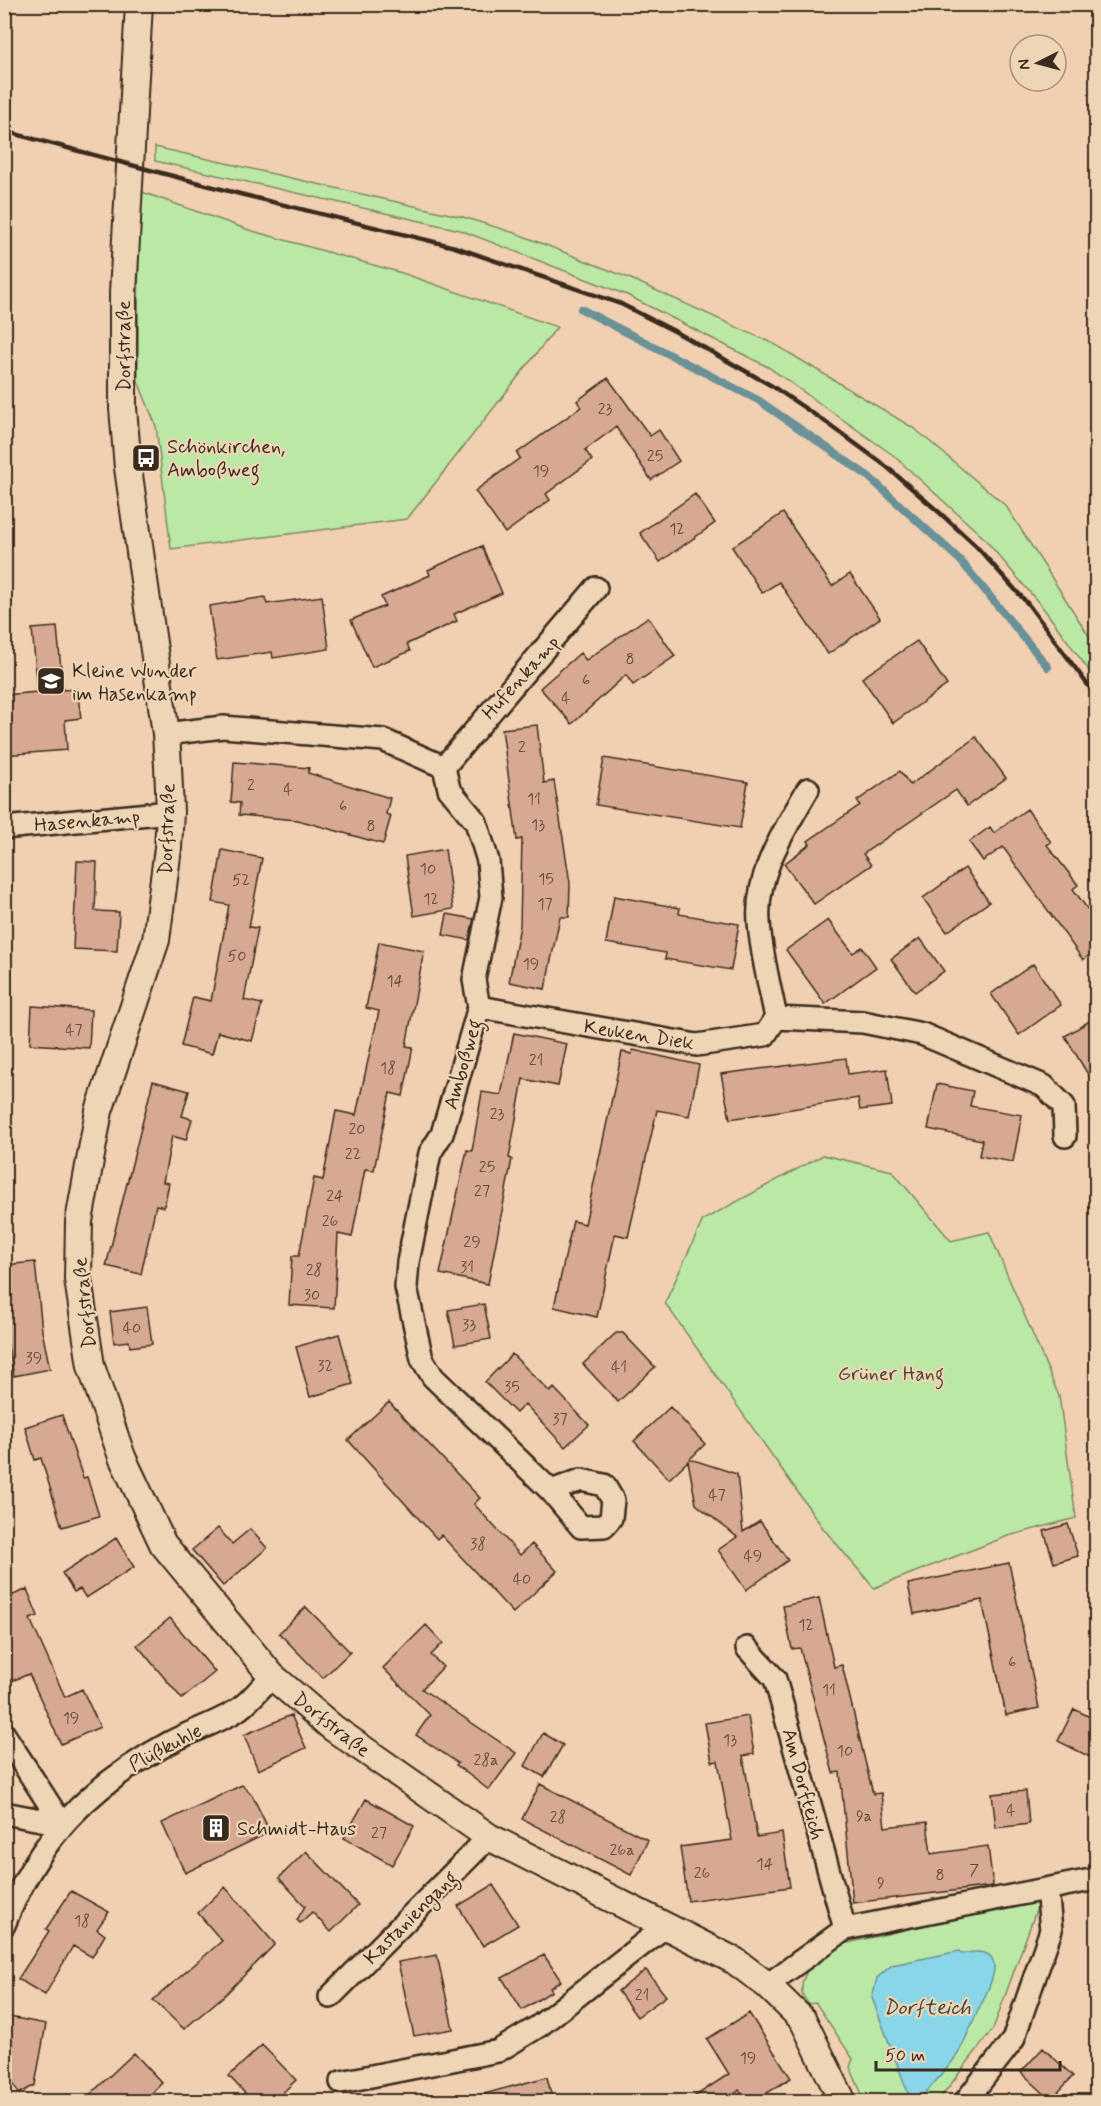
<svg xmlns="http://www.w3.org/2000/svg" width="1101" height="2106" font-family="Mynerve,sans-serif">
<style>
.green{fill:#bce8a6;stroke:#7c8962;stroke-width:1.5}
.water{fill:#88d6e7;stroke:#699197;stroke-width:1.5}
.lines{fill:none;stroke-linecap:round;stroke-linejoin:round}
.stream{stroke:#699197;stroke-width:8}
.building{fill:#d8a992;stroke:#3b2a1e;stroke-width:1.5}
.minor-casing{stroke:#3b2a1e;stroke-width:26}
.tertiary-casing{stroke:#3b2a1e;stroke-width:30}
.minor{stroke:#edd5b5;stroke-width:21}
.tertiary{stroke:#edd5b5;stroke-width:26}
.rail{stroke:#3b2a1e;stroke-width:4.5}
.labels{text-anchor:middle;stroke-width:4.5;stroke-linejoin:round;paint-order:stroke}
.number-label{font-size:16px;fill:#624a3b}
.street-label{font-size:20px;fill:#3b2a1e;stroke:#edd5b5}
.poi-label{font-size:20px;fill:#3b2a1e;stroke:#edd5b5;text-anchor:start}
.park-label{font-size:20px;fill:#4e4632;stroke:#edd5b5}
.water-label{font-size:21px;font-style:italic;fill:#47443c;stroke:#edd5b5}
</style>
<rect width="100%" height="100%" fill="#f1d0b2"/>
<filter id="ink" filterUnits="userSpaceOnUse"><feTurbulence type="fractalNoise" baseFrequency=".0167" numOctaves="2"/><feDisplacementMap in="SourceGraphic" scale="12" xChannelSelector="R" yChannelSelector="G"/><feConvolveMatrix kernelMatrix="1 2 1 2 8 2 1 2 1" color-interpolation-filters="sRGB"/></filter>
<g filter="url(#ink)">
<path class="green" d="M155,147L463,217L518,234L629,278L776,345L915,429L1006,506L1096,647V680L1044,609L983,537L893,455L768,367L627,295L460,230L155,161Z
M139,191L249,230L402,273L557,327L407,519L171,549L156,426L138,381Z
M823,1155L892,1171L951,1241L989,1232L1059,1396L1076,1518L1008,1536L874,1588L823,1528L665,1303L703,1220Z
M1035,1900L1038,1905L993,2029L938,2101H865L850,2067L853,2059L816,2003L808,2004L802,1994V1983L808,1968L843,1944Z"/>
<path class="water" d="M959,1951L962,1954C1015,1942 989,1989 977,2013C970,2027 965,2042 957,2055C946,2071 931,2086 919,2101L910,2098L872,1998L877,1978L892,1965Z"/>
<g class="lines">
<path class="stream" d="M581,309L758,400L868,476L960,560L1048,667
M4,520L7,519"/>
</g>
<path class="building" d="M608,378L650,436L659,430L679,461L651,480L616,427L585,450L592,460L546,494L550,500L505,533L475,491L520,458L517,453L581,407L577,401Z
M695,494L715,523L660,562L640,533Z
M783,513L832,586L850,574L880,618L828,654L779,582L762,593L732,547Z
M482,546L502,593L454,614L457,621L407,644L410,651L372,667L351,620L385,606L381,597L430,575L428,570Z
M322,596L329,649L273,658L272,652L217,660L209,606L265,597L267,604Z
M648,617L675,656L633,685L626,675L572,724L540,688L580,653L586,660Z
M57,627L63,690L77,689L81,718L65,720L67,750L4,755V695L38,692L32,629Z
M917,641L947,685L893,723L862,678Z
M537,725L544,783L554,781L570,883L569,917H560L545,989L509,982L520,926L522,839L517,840L502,729Z
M976,737L1006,778L967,806L956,790L863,854L871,865L814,904L784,864L810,844L808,841L860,805L857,801L900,771L910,785Z
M604,758L748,782L740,828L596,805Z
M234,762L309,768L308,773L390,798L386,814L391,816L383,844L298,820L239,815L240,803L231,802Z
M1027,809L1051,842L1047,845L1078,885L1073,889L1096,921V950L1083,960L1003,847L983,861L969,842L990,827L994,833Z
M445,849L453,909L414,916L405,856Z
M222,850L262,858L249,927L258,928L244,1000L262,1004L252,1041L218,1032L212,1054L181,1046L193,997L211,1001L229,905L213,902Z
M77,861L97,862L95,911L119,912L117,951L73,949Z
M965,868L989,902L947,932L923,898Z
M614,896L680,908L679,914L739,924L731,970L665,959L666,953L606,943Z
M447,914L474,919L469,940L443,935Z
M828,920L853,953L862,947L876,967L825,1004L786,950Z
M920,938L944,971L915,992L891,959Z
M379,942L424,951L406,1046L413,1047L403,1096L390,1093L374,1170L365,1169L352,1237L338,1234L334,1308L289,1305L292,1256H299L314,1178L323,1180L336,1111L356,1115L379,1011L366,1008Z
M1033,964L1061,1005L1019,1035L991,994Z
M32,1006L91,1010L89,1048L30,1044Z
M1096,1017V1088L1065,1036Z
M514,1033L567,1044L558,1086L523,1079L509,1158L512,1159L488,1284L440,1274L467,1150L472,1151L482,1092L501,1095Z
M633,1050L699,1065L689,1116L657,1110L628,1237L615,1234L597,1317L554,1307L573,1221L585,1224L622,1052L632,1054Z
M846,1058L848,1074L887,1069L892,1106L860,1110L858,1098L730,1119L721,1074Z
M153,1081L189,1091L182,1116L192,1119L186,1140L172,1136L163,1182L169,1183L164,1207L156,1205L141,1274L106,1266Z
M937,1084L973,1091L970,1106L1022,1115L1013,1162L979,1156L982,1140L928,1129Z
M35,1262L42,1331L50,1369L14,1376L4,1326V1265Z
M484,1304L491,1339L455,1345L448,1310Z
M147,1307L152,1344L130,1347L129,1341L114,1343L110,1312Z
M616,1333H623L655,1367L618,1402L583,1364Z
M339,1334L353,1384L310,1397L296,1347Z
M512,1354L550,1392L554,1388L589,1425L565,1447L525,1404L516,1413L485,1382Z
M389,1402L480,1498L474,1504L520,1555L532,1544L557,1571L513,1613L441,1535L437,1539L348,1440Z
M670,1407L705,1444L690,1459L737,1474L743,1532L760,1521L788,1560L746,1590L718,1550L737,1537L696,1504L688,1461L669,1479L634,1441Z
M62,1415L83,1478L87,1477L99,1516L62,1527L41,1458L35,1460L25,1427Z
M1068,1524L1078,1556L1054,1563L1044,1531Z
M218,1528L232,1544L250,1529L267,1548L223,1586L192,1550Z
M116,1538L134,1567L86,1598L80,1589L74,1592L62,1573Z
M1009,1563L1039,1708L1006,1715L982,1600L914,1614L908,1584Z
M27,1589L38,1616L30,1619L65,1697L82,1689L100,1727L61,1744L29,1674L9,1682L4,1671V1599Z
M819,1598L834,1667L842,1665L873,1794L881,1793L885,1827L927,1822L931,1854L988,1846L993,1886L853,1903L840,1772L833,1773L800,1648L792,1649L783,1606Z
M306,1607L350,1652L323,1678L279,1633Z
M170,1618L215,1672L182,1699L137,1645Z
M426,1625L443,1643L431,1655L443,1667L422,1689L516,1753L489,1790L456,1765L458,1763L416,1735L430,1715L383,1668Z
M1074,1709L1096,1720V1760L1058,1741Z
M291,1715L306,1748L258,1770L244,1735Z
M748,1716L754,1754L743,1756L757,1837L782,1833L790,1887L688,1901L680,1847L732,1840L718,1761L712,1762L705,1723Z
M543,1733L563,1745L544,1777L525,1766Z
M540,1784L648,1840L631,1875L522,1819Z
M242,1785L252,1795L270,1832L185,1873L162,1823Z
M1026,1791L1029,1824L996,1828L992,1794Z
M366,1799L414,1826L392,1865L344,1838Z
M306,1851L358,1905L331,1932L312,1912L300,1923L297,1920L305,1906L279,1878Z
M493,1885L518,1925L483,1946L458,1906Z
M225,1887L275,1944L226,1994L184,2029L153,2000L222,1941L198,1913Z
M71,1891L109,1912L97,1929L105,1935L92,1957L73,1946L45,1995L18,1979L49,1931L46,1929Z
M437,1955L453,2029L414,2036L398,1962Z
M544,1955L561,1981L550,1988L552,1991L522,2010L502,1978Z
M646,1970L666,1996L637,2017L618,1991Z
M749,2013L791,2078L753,2102H747L739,2090L722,2102H686L729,2074L707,2039Z
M10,2017L46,2024L35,2085L19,2094L4,2065Z
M262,2045L296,2080L273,2102H253L229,2076Z
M1043,2048L1073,2076L1051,2100L1021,2072Z
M134,2053L162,2083L143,2102H82Z
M547,2077L553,2102H481L480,2095Z"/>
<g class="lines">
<g class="minor-casing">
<path id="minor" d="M166,734L223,727L383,740L444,767L449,789L476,822L488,861L491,897L474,980L479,1007L442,1134L430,1153L408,1262L406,1287L422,1359L433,1377L551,1491L581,1527L604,1526L611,1518L613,1500L604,1485L581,1480L551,1491
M444,767L596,588
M4,828L170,812
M479,1007L697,1045L765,1035L776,1018L863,1022L922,1034L1044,1086L1064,1106L1065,1136
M776,1018C770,987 761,954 759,922C755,873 785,830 808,789
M747,1648L775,1679L845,1929
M4,1734L62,1824
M4,1813L62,1824
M4,1925C38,1839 88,1787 169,1743C191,1731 215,1724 236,1711C249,1703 261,1687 272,1676
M767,1985L845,1929L1096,1879
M330,1997L489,1837
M341,2082L498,2051L539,2026L667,1925
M965,2102L1013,2040L1051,1930L1048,1898"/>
</g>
<g class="tertiary-casing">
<path id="tertiary" d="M139,4L123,293V408L128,468L166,734L168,766L170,812L168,848L156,940L99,1111L79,1221L78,1279L91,1366L122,1457L163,1544L272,1676L333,1728L489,1837L735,1961L767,1985L803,2020L843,2102"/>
</g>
<use href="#minor" class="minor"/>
<use href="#tertiary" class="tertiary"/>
<path class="rail" d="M4,131L240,194L455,247L621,304L676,332L772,386L830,425L887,467L940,513L976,546L1028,604L1096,696"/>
</g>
</g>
<defs>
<g id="bus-square" transform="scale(1.5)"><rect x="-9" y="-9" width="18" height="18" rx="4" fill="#3b2a1e" stroke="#edd5b5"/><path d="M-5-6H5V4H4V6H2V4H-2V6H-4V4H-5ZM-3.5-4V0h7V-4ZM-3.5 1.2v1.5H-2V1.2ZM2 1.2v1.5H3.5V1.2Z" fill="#fff"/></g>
<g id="school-square" transform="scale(1.5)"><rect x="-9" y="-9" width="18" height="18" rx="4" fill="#3b2a1e" stroke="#edd5b5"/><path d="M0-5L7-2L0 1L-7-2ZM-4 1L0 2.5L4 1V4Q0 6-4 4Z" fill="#fff"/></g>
<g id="building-square" transform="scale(1.5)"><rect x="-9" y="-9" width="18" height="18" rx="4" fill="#3b2a1e" stroke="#edd5b5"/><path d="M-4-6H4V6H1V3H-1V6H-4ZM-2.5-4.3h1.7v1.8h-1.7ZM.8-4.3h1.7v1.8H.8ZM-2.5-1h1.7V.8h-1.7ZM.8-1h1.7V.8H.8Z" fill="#fff"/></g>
</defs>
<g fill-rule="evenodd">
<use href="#bus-square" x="146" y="458"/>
<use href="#school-square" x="51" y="681"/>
<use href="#building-square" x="216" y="1828"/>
</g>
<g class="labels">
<g class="number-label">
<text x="605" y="414">23</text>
<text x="655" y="461">25</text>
<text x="541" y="476">19</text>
<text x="677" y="534">12</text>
<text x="630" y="664">8</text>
<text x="586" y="685">6</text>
<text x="566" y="703">4</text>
<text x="522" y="752">2</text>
<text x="251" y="790">2</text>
<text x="288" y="794">4</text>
<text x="534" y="804">11</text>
<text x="343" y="811">6</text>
<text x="538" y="830">13</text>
<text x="371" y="831">8</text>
<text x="428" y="874">10</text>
<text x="546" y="884">15</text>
<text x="241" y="885">52</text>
<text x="431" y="904">12</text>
<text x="545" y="909">17</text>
<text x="237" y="961">50</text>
<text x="531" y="969">19</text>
<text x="395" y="986">14</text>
<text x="74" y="1035">47</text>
<text x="536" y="1065">21</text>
<text x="388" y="1073">18</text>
<text x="497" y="1119">23</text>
<text x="357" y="1134">20</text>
<text x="353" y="1159">22</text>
<text x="487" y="1172">25</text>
<text x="482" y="1196">27</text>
<text x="335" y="1201">24</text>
<text x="330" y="1226">26</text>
<text x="472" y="1247">29</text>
<text x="467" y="1272">31</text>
<text x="314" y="1275">28</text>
<text x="312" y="1300">30</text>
<text x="469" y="1330">33</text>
<text x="132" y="1333">40</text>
<text x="34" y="1363">39</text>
<text x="325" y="1371">32</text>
<text x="619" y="1372">41</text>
<text x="512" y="1392">35</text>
<text x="560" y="1424">37</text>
<text x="717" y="1500">47</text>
<text x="478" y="1549">38</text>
<text x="753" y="1561">49</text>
<text x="522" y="1584">40</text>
<text x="806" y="1630">12</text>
<text x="1012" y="1667">6</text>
<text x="829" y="1695">11</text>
<text x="71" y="1723">19</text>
<text x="730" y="1745">13</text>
<text x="845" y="1756">10</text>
<text x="486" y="1765">28a</text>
<text x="1011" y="1815">4</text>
<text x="864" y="1821">9a</text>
<text x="558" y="1822">28</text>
<text x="379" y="1838">27</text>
<text x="622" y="1855">26a</text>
<text x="765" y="1869">14</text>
<text x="974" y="1875">7</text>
<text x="702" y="1878">26</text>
<text x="940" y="1880">8</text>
<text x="881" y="1888">9</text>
<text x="82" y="1926">18</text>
<text x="642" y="2000">21</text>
<text x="748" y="2063">19</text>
</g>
<g class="street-label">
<text transform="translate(123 346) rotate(-90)" y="7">Dorfstraße</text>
<text transform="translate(520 677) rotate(-48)" y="7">Hufenkamp</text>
<text transform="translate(87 820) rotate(-5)" y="7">Hasenkamp</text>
<text transform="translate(166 829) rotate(-88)" y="7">Dorfstraße</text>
<text transform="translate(639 1034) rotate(9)" y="7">Keuken Diek</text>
<text transform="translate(462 1064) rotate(-74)" y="7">Amboßweg</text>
<text transform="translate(84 1303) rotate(-96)" y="7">Dorfstraße</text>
<text transform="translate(332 1724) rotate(38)" y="7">Dorfstraße</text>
<text transform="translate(165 1747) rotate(-28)" y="7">Plüßkuhle</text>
<text transform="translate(804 1784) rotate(75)" y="7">Am Dorfteich</text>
<text transform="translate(410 1917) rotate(-45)" y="7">Kastaniengang</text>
</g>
<g class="poi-label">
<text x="167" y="453">Schönkirchen,<tspan x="167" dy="23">Amboßweg</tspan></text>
<text x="72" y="677">Kleine Wunder<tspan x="72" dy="23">im Hasenkamp</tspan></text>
<text x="237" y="1835">Schmidt-Haus</text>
</g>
<g class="park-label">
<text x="891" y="1380">Grüner Hang</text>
</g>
<g class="water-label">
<text x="927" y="2014">Dorfteich</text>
</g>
</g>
<rect width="1101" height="2106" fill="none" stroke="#edd5b5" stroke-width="24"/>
<rect x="12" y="12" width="1077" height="2082" fill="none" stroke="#3b2a1e" stroke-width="2" filter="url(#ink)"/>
<g transform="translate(1038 63) rotate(264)"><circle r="28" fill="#edd5b5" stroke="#a69179" stroke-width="1.5"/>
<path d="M0-4.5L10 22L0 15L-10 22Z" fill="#3b2a1e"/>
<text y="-9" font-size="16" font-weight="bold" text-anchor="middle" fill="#3b2a1e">N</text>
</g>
<path d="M876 2061v9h184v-9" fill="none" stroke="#3b2a1e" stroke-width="3"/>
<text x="885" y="2061" font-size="18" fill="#3b2a1e" stroke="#edd5b5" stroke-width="4.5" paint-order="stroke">50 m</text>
</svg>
